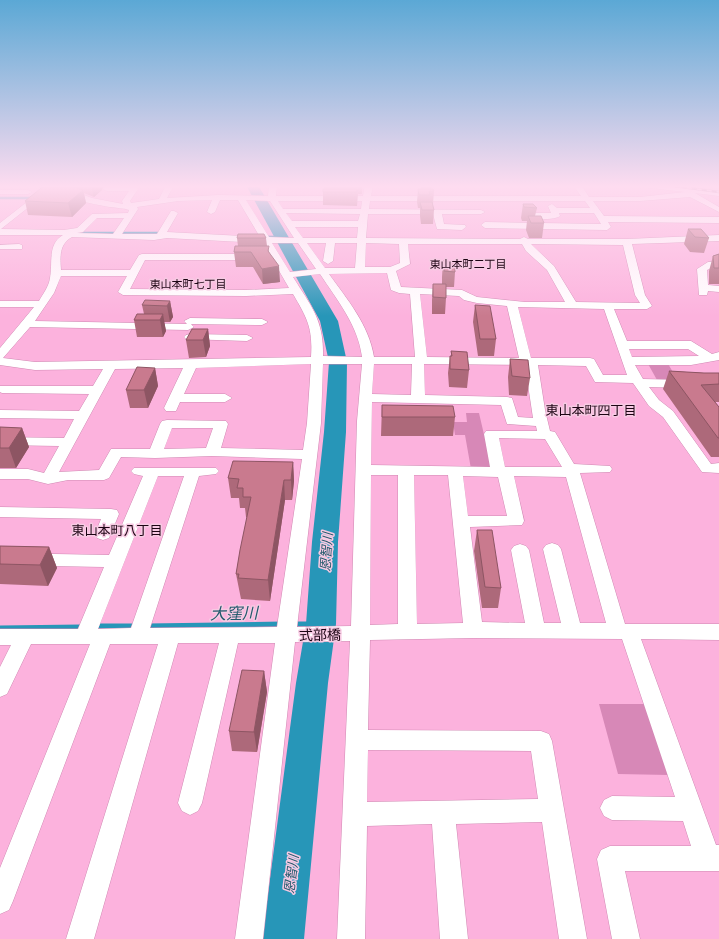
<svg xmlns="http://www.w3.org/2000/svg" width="719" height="939" font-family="Mulish,'Noto Sans JP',sans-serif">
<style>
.green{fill:#d788b7}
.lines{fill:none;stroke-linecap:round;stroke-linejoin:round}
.stream-far1{stroke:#2796b8;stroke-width:2.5}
.stream{stroke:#2796b8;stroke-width:5}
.river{fill:#2796b8;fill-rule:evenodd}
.minor-casing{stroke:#d089b3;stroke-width:1}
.minor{fill:#fff;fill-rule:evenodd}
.rail-casing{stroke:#583349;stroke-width:2.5}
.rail{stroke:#f7cae3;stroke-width:1.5;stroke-dasharray:5;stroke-linecap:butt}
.wall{fill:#ad697a}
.shaded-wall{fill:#8d5563}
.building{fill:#c97a8e;stroke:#8d5563}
.labels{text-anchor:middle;stroke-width:3;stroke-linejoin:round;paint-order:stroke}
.far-neighbourhood-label{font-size:11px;fill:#1c0413;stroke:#f7cae3}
.neighbourhood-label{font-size:13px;fill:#1c0413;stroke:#f7cae3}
.water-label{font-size:13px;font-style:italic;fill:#21596c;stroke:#f7cae3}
.near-street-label{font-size:14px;fill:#1c0413;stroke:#f7cae3}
.near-water-label{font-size:16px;font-style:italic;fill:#21596c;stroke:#f7cae3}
</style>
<rect width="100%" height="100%" fill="#fcb2dd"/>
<path class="green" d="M647,362H667L678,381L657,380Z
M466,413H479L492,469H471L465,435H455L453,422H467Z
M599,704H646L669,775L618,774Z"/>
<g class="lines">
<path class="stream-far1" d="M31,185L48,187
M0,198H34
M73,233H163
M263,237H283"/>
<path class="stream" d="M294,624H321
M94,626H133
M147,626L283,624
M0,628L81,627"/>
<path class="river" d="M246,185H258L338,321L347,362L346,432L338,542L336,624L328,683L304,939H262L296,683L306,624L312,542L324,432L329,362L320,321Z"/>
<g class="minor-casing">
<path id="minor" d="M47,185H56L92,198L123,204L122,201L129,191H107L103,189L104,187H137L138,189L130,201L131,203L159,199L166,185H174L167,198L218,195L268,196L269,185H277L276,196H363L365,185H373L371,196H581L573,185H581L589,197H640L685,192L643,187L639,185H662L719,192V196L695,193L719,207V212L690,197L640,201H593L604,216L719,217V223L608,222L611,227L607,230L485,228L481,225L485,222L601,224L594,213H559L560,216C555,220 536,220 531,216L535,213H551L548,206L552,204L557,208H590L585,201H370L369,209L481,210L485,212L481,214H442L444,224L465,225L466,227L462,230L437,229L433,214H368L366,238L520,239L524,237L528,239H627L719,235V241L632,244L645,295L652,306L647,309H614L627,341H691L712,354L719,352V360L691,365H635L643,379L719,381V389L649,387L659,400L673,411L711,464L719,463V473L702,472L663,417L649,406L633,383L595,382L586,366L538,365L545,410L550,431L555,432L574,464L610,466L612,469L610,472L580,473L625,624H719V640L641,639L716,845H719V871H625L640,939H612L597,859L601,850L610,846H691L683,821L612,820L604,816L600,808L604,800L612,796L675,797L622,639L473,638L370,640L368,730L541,731L549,734L552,741L587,939H559L542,822L456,824L468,939H440L432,824L367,826L365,939H337L350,641L295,642L263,939H235L275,643H238L202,803L198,811L190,815L182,811L178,803L219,643H178L94,939H66L158,644H110L13,901L9,910L0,914V868L90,644H31L7,694L0,697V667L11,645H0V629H78L104,567L0,565V553L109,555L143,476L134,474L131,471L134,468H216L219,471L216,474L199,476L150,628L277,627L302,459L212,456L155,458L121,457L109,478L104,480H68L48,484L28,479H0V469H28L44,473L59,446L0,445V437L64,438L74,419L0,418V410L79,411L89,394L2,393L0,392V386H93L103,369L35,370L0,365V348L34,307H0V301H39C43,294 49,286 50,278C53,264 47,244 63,235H0V223L41,191H44V195L1,229L64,230L77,228L92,214L128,213L129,210C124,208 117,208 110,207C93,204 60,198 47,185ZM212,200L207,212L211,214L215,212L220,200H238L260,237L167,232L178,213L174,211H171L157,234H122L138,209L137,207L178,201ZM246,200L270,201L294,238L269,237ZM278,201H362L361,209H283ZM286,213L360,214L358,221H292ZM97,218H124L113,234L77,233L83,232ZM295,227H358L357,238H303ZM72,237L154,240L167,238L263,243L289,288L246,290L130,289L145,260H255L260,257L255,254H142L139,255L130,270H61C60,257 59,244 72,237ZM272,243H298L316,269L290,272ZM307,243H326L323,261L328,264L333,261L335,243H357L355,268H325ZM366,243L399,244L400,263L390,267H365ZM408,244H522L526,251L547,270L565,302H525L477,297L462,290L401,287L396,271L410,264ZM531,244L623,245L635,295L640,303L576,302L554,266ZM387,273L391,290L399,293L410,294L415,357H374C369,325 347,299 329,274ZM320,274C337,300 358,325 362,357L323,356C324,320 311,306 293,277ZM61,276H127L118,292L123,295L246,296L293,294C307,318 313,328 311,357L35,362L3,358L30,327L188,330L194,327L191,324L262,325L268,322L262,319L190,318L184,321L187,324L35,321L54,293ZM420,294L459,296L464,300L477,303L507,306L519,358L427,357ZM518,307L604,309L627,375H603L594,359L590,358H531ZM629,349H688L699,356L632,357ZM311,364L307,423L303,450L221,448L228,424L226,421L167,420L162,421L160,424L150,449H111L99,470L59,472L115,369L183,368L164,408L166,411H176L180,402H225L232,398L225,394H184L196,368ZM323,364H362L357,421L351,626L297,627L321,423ZM374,364H412L411,395L372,394ZM424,364L525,365L533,418L518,417L512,398L507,397L425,395ZM372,402L501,405L507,424L536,426L537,431H486L484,434L490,467L371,465ZM172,428H213L206,448L164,449ZM499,438L545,439L562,467H505ZM371,475H398V624L370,625ZM414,475H448L463,623L417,624ZM158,476H184L131,628L98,629ZM463,476L498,477L507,516H468ZM514,476L566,477L606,623H580L561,549L558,545L552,543L546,545L543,549L561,623H544L529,550L526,546L520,544L514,546L511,550L525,623L482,622L470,527L522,525L524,521ZM368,750L531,751L538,799L367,802Z
M0,190H28L32,192L28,194H0Z
M19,244L22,245V249H0V245Z
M719,261V267H713L707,270L708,285L719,286V292L708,291L707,295H699L697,269L708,262Z
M190,334L247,335L253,338L247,341L186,339L184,337L186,335Z
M0,507L111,509L117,510L119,514L109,538L103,540L97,538L95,534L101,519L0,517Z"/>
</g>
<use href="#minor" class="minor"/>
<g class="rail-casing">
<path id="rail" d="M667,185L719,192"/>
</g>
<use href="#rail" class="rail"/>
</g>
<path class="wall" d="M45,185H106L103,186L102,190L94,197L84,193L86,203L72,217L28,215L25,201Z
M324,185H362V194H358L357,206L323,205V192L324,189Z
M421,185H432L431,189L434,191L433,204H432L434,210L433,224H421L420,216V208H418L417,202L418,189H421Z
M523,204L537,208L535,216L544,223L542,238H529L526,230L527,221H522L521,218Z
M688,229L709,238L704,253L690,252L684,244Z
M237,238H266L267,246L280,282L263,284L253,267H236L234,252L238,246Z
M719,254V284H709V271L713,256Z
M443,261L455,272L454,287H446V298L445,314H432V300L433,284H442V277Z
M170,301L173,317L170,322H164L166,331L163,337H137L134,320L144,314L142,305Z
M475,305L496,339L494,356H478L473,322Z
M208,329L210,346L206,357L189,358L186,340Z
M451,351L469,370L467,388L449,387L448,373L450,356H451Z
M510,359L530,378L527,396L509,395L508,377Z
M155,368L158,386L148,408H130L126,390Z
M669,371L704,373H719V402H715L719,407V457H711L663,389Z
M382,405L455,417L453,436H381Z
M0,427L22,428L29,447L16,468H0Z
M293,462L294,481L292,500H285L270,601L241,599L236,574L247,517H246L245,508H240L239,498H231L228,478Z
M477,530L501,588L498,608H482L474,551Z
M0,546L49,547L57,568L48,586L0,584Z
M264,671L267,692L257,752L232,751L229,731Z"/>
<path class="shaded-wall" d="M91,185H106L103,186L102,190L94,197Z
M83,190L86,203L72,217L68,203Z
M279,266L280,282L263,284L262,269Z
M170,301L173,317L170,322L167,306Z
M163,314L166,331L163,337L160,320Z
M208,329L210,346L206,357L203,340Z
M155,368L158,386L148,408L144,390Z
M22,428L29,447L16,468L9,448Z
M293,462L294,481L292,500L291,480Z
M284,480L285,500L270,601L268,580Z
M49,547L57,568L48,586L40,565Z
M264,671L267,692L257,752L254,732Z"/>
<path class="building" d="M45,185H69L83,190L68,203L25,201Z
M323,189H357V192H323Z
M418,189H433L434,191H429L430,195H419Z
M420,202H432L434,210H422Z
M523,204H533L537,208L524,207Z
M528,216H541L544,223H531Z
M688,229H701L709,238L695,237Z
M238,234H264L266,238H237Z
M235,246H269L268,251L279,266L262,269L251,252H234Z
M719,254V268H714L713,256Z
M443,261L455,262V272L444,271Z
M433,284H446V298L433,297Z
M145,300L170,301L167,306L142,305Z
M475,305L490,306L496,339H480Z
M137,314H163L160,320H134Z
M192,329H208L203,340H186Z
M451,351L467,352L469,370L450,369V356H452Z
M510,359L528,360L530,378L512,376Z
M137,367L155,368L144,390H126Z
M669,371L704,373H719V384L701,385L719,407V438H718Z
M382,405L453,406L455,417H382Z
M0,427L22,428L9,448H0Z
M233,461L293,462L291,480H284L268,580L238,578L239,574H236L240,550L251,497H243V488H237L239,479L228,478Z
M477,530H492L501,588L485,587Z
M0,546L49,547L40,565L0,564Z
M242,670L264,671L254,732L229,731Z"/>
<linearGradient id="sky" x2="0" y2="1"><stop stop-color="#5ba8d5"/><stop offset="0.59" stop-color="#fedcf0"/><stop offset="1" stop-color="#fedcf0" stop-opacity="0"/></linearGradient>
<rect width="719" height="316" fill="url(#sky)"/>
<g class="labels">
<g class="far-neighbourhood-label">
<text x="468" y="268">東山本町二丁目</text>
<text x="188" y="288">東山本町七丁目</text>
</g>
<g class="neighbourhood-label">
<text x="591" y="415">東山本町四丁目</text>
<text x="117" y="535">東山本町八丁目</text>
</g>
<g class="water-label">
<text transform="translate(326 552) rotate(-86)" y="5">恩智川</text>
<text transform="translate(291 874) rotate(-83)" y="5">恩智川</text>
</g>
<g class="near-street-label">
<text transform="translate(320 635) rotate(-1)" y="5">式部橋</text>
</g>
<g class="near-water-label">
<text transform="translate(234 613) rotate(-1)" y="6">大窪川</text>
</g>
</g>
</svg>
